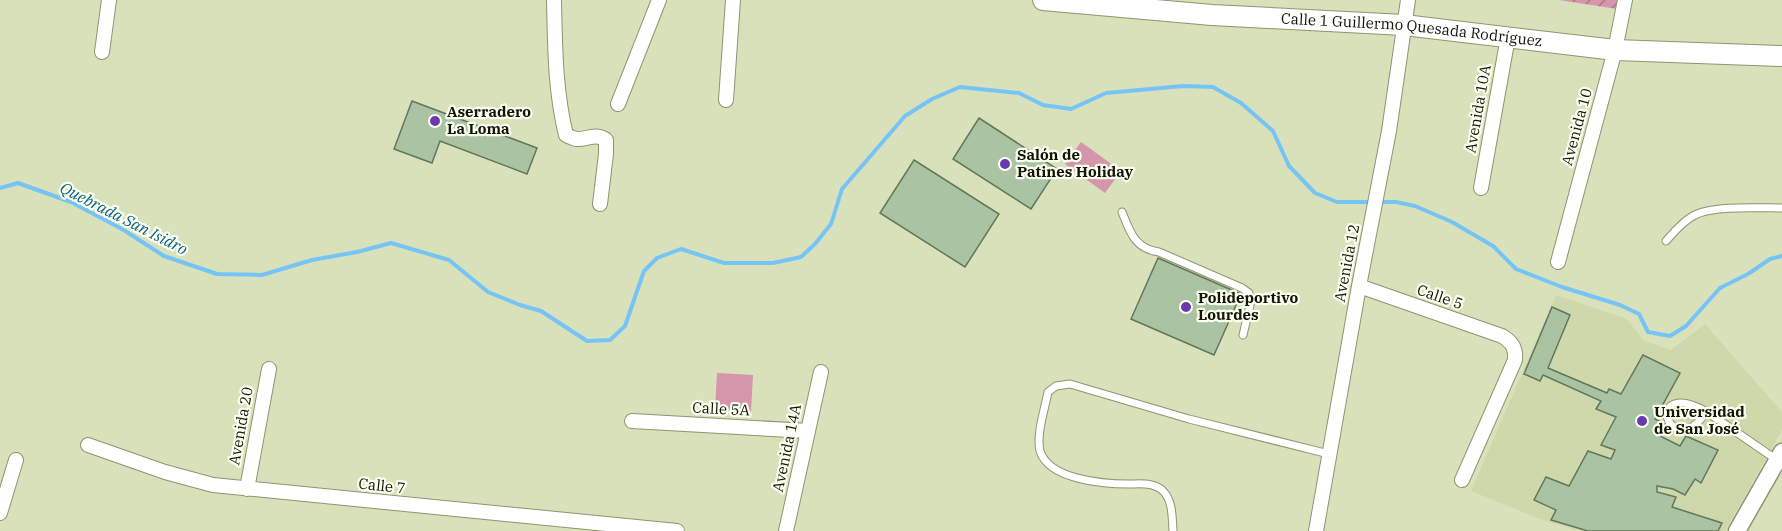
<svg xmlns="http://www.w3.org/2000/svg" width="1782" height="531" font-family="'IBM Plex Serif',serif">
<style>
.built{fill:#ced8aa}
.green{fill:#d595aa}
.garden{fill:url(#garden-furrows)}
.lines{fill:none;stroke-linecap:round;stroke-linejoin:round}
.stream{stroke:#76c4f6;stroke-width:4}
.building{fill:#aac3a3;stroke:#61785a;stroke-width:1.5}
.service-casing{stroke:#8d9571;stroke-width:9}
.minor-casing{stroke:#8d9571;stroke-width:16}
.tertiary-casing{stroke:#8d9571;stroke-width:19}
.secondary-casing{stroke:#8d9571;stroke-width:22}
.service{stroke:#fff;stroke-width:7}
.minor{stroke:#fff;stroke-width:14}
.tertiary{stroke:#fff;stroke-width:16}
.secondary{stroke:#fff;stroke-width:20}
.poi-dot{fill:#6a38af;stroke:#fbffef;stroke-width:2}
.labels{text-anchor:middle;stroke-width:4.5;stroke-linejoin:round;paint-order:stroke}
.street-label{font-size:15px;fill:#121407;stroke:#fbffef}
.poi-label{font-size:15px;font-weight:bold;fill:#121407;stroke:#fbffef;text-anchor:start}
.water-label{font-size:16px;font-style:italic;fill:#0b5d86;stroke:#fbffef}
</style>
<defs>
<pattern id="garden-furrows" width="10" height="10" patternUnits="userSpaceOnUse" patternTransform="scale(1.5)"><rect width="10" height="10" fill="#d595aa"/><path d="M-1 1l2-2M0 10L10 0M9 11l2-2" fill="none" stroke="#ab7888"/></pattern>
</defs>
<rect width="100%" height="100%" fill="#d8e1ba"/>
<path class="built" d="M1556,295L1627,319L1644,341L1671,350L1705,324L1782,412V430L1725,531H1580L1548,522L1471,491Z"/>
<path class="green" d="M1081,142L1121,171L1105,193L1065,164Z
M717,373L753,375L751,411L715,410Z"/>
<path class="garden" d="M1559,0H1619L1617,9Z"/>
<g class="lines">
<path class="stream" d="M0,188L18,183L71,202L122,229L164,256L217,274L262,275L312,260L357,252L391,243L449,260L488,292L520,305L541,311L587,341L610,340L625,326L644,271L657,258L681,249L724,263H773L801,257L815,244L831,224L842,189L905,116L932,99L960,87L1019,93L1043,105L1071,109L1106,93L1183,86L1213,87L1241,103L1273,131L1289,166L1315,193L1337,202H1372
M1379,202H1396L1415,206L1452,222L1493,246L1516,269L1562,287L1620,305L1639,314L1648,332L1670,336L1686,326L1720,288L1748,274L1770,259L1782,256"/>
</g>
<path class="building" d="M412,101L537,148L527,174L440,141L432,163L394,149Z
M979,118L1057,169L1031,209L953,159Z
M914,160L999,214L965,267L880,213Z
M1158,258L1241,294L1214,355L1131,319Z
M1552,307L1570,315L1548,368L1607,393L1609,389L1621,394L1643,355L1680,373L1655,419L1665,424L1658,435L1680,446L1686,436L1718,450L1701,483L1695,479L1685,495L1673,489L1657,486V492L1676,497L1672,507L1722,523L1718,531H1588L1551,520L1556,510L1534,500L1546,477L1569,486L1588,451L1611,459L1615,450L1601,445L1616,417L1596,409L1601,401L1543,375L1540,381L1524,374Z"/>
<g class="lines">
<g class="service-casing">
<path id="service" d="M1122,212C1130,232 1135,249 1159,252L1242,288L1249,293L1251,301L1243,335
M1666,241C1674,232 1682,222 1693,216C1712,205 1760,208 1782,208
M1707,412C1702,417 1697,425 1690,428C1661,440 1653,381 1707,412L1777,460
M1173,531C1172,518 1173,502 1164,492C1155,482 1141,484 1129,484C1104,484 1049,480 1040,451C1036,435 1045,408 1048,392L1056,386L1070,384L1189,419L1329,454"/>
</g>
<g class="minor-casing">
<path id="minor" d="M554,0C555,45 555,91 566,135C568,136 573,138 576,139C587,140 596,132 606,140V154L600,204
M102,52L109,0
M726,100L733,0
M618,104L659,0
M1481,188L1508,37
M1558,262L1615,50L1625,0
M1359,286L1502,336C1512,342 1516,348 1515,360L1462,480
M632,421L808,431
M88,445L165,472L213,485L677,531
M247,489L269,369
M0,513L16,460
M786,531L821,372
M1316,531L1359,286L1389,131L1408,0"/>
</g>
<g class="tertiary-casing">
<path id="tertiary" d="M1737,531L1782,452"/>
</g>
<g class="secondary-casing">
<g id="secondary">
<path id="s1" d="M1043,0L1212,15L1404,25L1615,50L1782,56"/>
</g>
</g>
<use href="#service" class="service"/>
<use href="#minor" class="minor"/>
<use href="#tertiary" class="tertiary"/>
<use href="#secondary" class="secondary"/>
</g>
<g class="poi-dot">
<circle cx="435" cy="121" r="6"/>
<circle cx="1005" cy="164" r="6"/>
<circle cx="1186" cy="307" r="6"/>
<circle cx="1642" cy="421" r="6"/>
</g>
<g class="labels">
<g class="street-label">
<text dy="5" stroke="none"><textPath href="#s1" startOffset="370">Calle 1 Guillermo Quesada Rodríguez</textPath></text>
<text transform="translate(1478 109) rotate(-80)" y="5">Avenida 10A</text>
<text transform="translate(1577 127) rotate(-75)" y="5">Avenida 10</text>
<text transform="translate(1347 263) rotate(-79)" y="5">Avenida 12</text>
<text transform="translate(1440 297) rotate(19)" y="5">Calle 5</text>
<text transform="translate(721 409) rotate(3)" y="5">Calle 5A</text>
<text transform="translate(241 426) rotate(-80)" y="5">Avenida 20</text>
<text transform="translate(787 448) rotate(-78)" y="5">Avenida 14A</text>
<text transform="translate(382 486) rotate(6)" y="5">Calle 7</text>
</g>
<g class="poi-label">
<text x="447" y="117">Aserradero<tspan x="447" dy="17">La Loma</tspan></text>
<text x="1017" y="160">Salón de<tspan x="1017" dy="17">Patines Holiday</tspan></text>
<text x="1198" y="303">Polideportivo<tspan x="1198" dy="17">Lourdes</tspan></text>
<text x="1654" y="417">Universidad<tspan x="1654" dy="17">de San José</tspan></text>
</g>
<g class="water-label">
<text transform="translate(124 218) rotate(27)" y="6">Quebrada San Isidro</text>
</g>
</g>
</svg>
